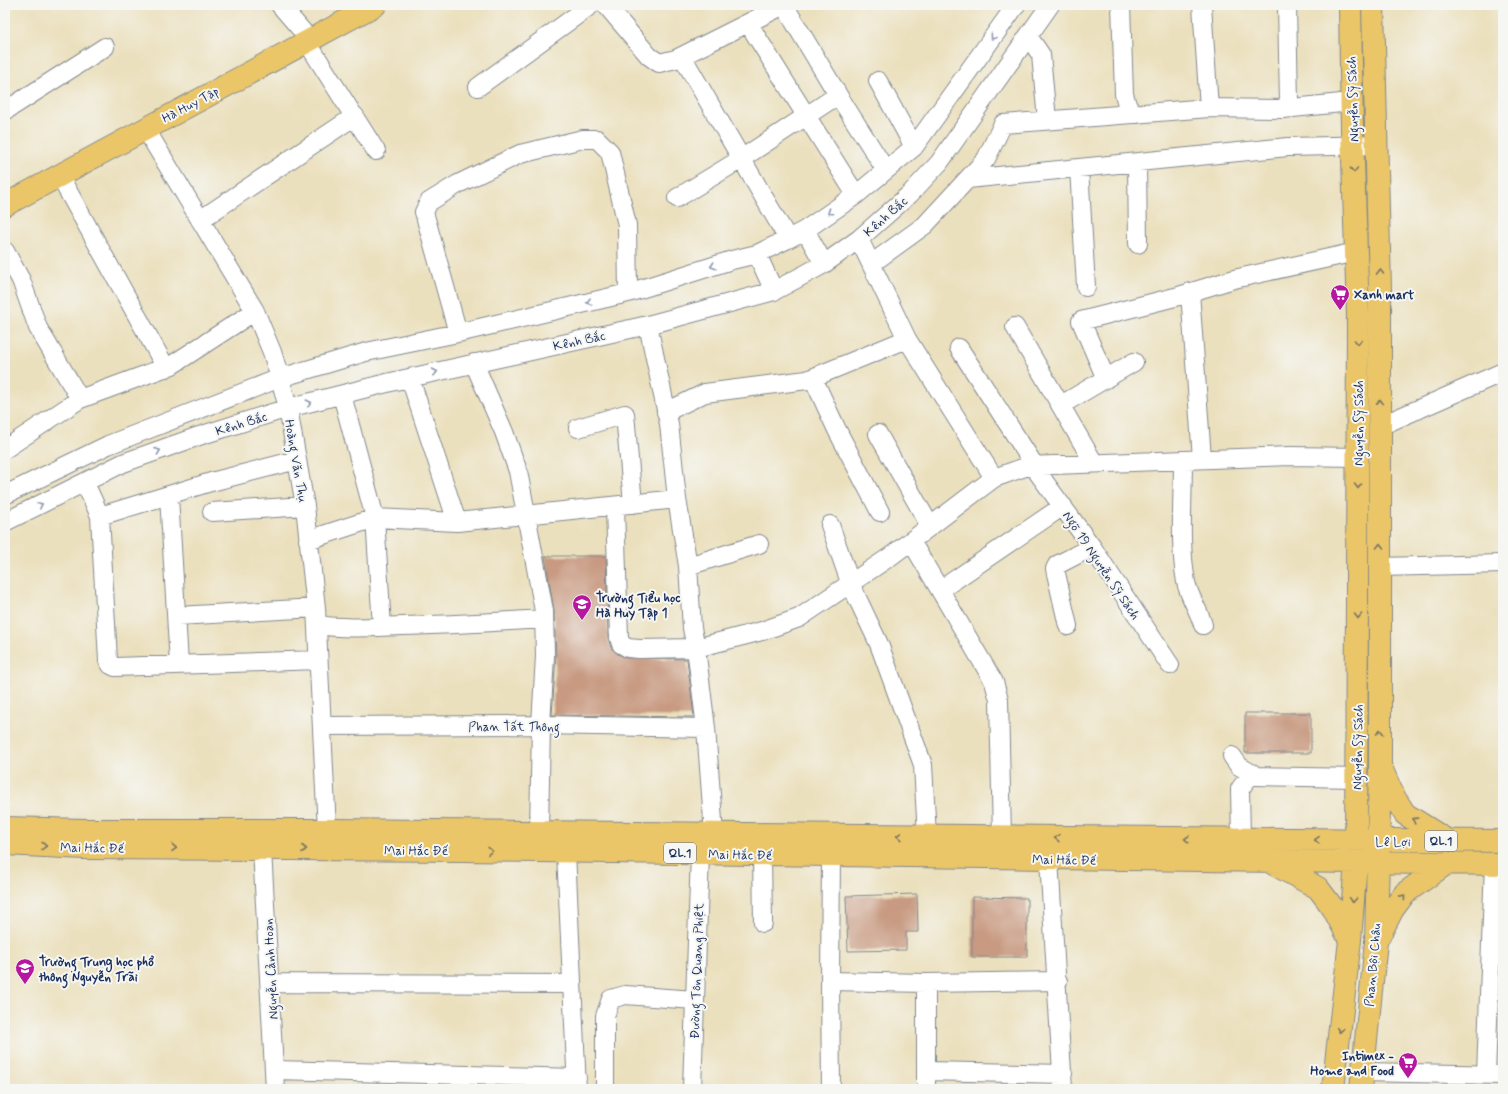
<svg xmlns="http://www.w3.org/2000/svg" width="1508" height="1094" font-family="Mynerve,sans-serif">
<style>
.building{fill:#c89a81}
.lines{fill:none;stroke-linecap:round;stroke-linejoin:round}
.minor-casing{stroke:#83888e;stroke-width:20}
.major-casing{stroke:#83888e;stroke-width:24}
.minor{stroke:#fff;stroke-width:18}
.major{stroke:#eac669;stroke-width:22}
.oneway{stroke:#8d97ae}
.oneway2{stroke:#787363}
.labels{text-anchor:middle;stroke-width:4;stroke-linejoin:round;paint-order:stroke}
.shield{fill:#f6f6f2;stroke:#5d6b8a;stroke-width:1}
.shield-label{font-size:12px;font-weight:bold;fill:#1b2f5e}
.street-label{font-size:13px;fill:#1b2f5e;stroke:#f6f6f2}
.poi-label{font-size:13px;font-weight:bold;fill:#1b2f5e;stroke:#f6f6f2;text-anchor:start}
</style>
<rect width="100%" height="100%" fill="#f6f6f2"/>
<filter id="ink" filterUnits="userSpaceOnUse"><feTurbulence type="fractalNoise" baseFrequency=".025" numOctaves="2"/><feDisplacementMap in="SourceGraphic" scale="8" xChannelSelector="R" yChannelSelector="G"/><feConvolveMatrix kernelMatrix="1 2 1 2 8 2 1 2 1" color-interpolation-filters="sRGB"/></filter>
<filter id="wash" filterUnits="userSpaceOnUse"><feTurbulence type="fractalNoise" baseFrequency=".012" numOctaves="4" result="noise"/><feDisplacementMap in="SourceGraphic" scale="16" xChannelSelector="R" yChannelSelector="G"/><feGaussianBlur stdDeviation="0.9" result="paint"/><feColorMatrix in="noise" values="0 0 0 0 0 0 0 0 0 0 0 0 0 0 0 0 0 1.4 0 .05"/><feComposite in="paint" operator="in"/></filter>
<g filter="url(#wash)">
<rect width="100%" height="100%" fill="#ebe0bd"/>
<g id="blocks">
<path class="building" d="M545,556H606L608,638L611,648L618,654L627,658L687,659L694,717L552,715L556,656L554,611Z
M1245,713H1311V753H1245Z
M917,894L918,932H906V950L848,951L846,896Z
M972,897L1027,898V957H972Z"/>
</g>
</g>
<g filter="url(#ink)">
<use href="#blocks" fill-opacity="0" stroke="#83888e" stroke-width="1"/>
<g class="lines">
<g class="minor-casing">
<path id="minor" d="M280,5L310,40
M606,5L649,56L659,63L676,59L784,5
M784,5L838,95L885,169
M1121,5L1124,94L1128,108L1137,114
M1202,5L1209,108
M748,23L856,195
M1028,36L1041,55L1047,120
M307,42L376,151
M682,56L788,239
M878,81L914,147
M478,87L591,5
M1283,109L1289,102L1287,5
M5,111L105,47
M145,128L255,311L272,352L280,378L288,408L305,506L316,608L327,830
M1137,163L1138,244
M1079,168L1086,287
M59,175L166,368
M968,179L1288,147L1377,145
M677,198L741,159L838,95
M200,220L355,116
M805,230L824,264
M859,239L907,339L994,478
M5,251L21,280L38,328L80,399
M757,254L774,291
M871,264L925,225L986,159L1003,124L1209,108L1283,109L1351,102
M1190,292L1202,459
M648,325L669,424L677,499L688,566L692,628L696,648L706,728L714,834
M1015,327L1094,463
M458,333L424,212L429,202L458,184L520,154L583,139H597L610,152L627,225L628,293
M959,348L1033,463V466L1092,547L1170,665
M474,363L504,432L518,471L544,611L545,656L541,725L539,832
M410,378L457,522
M813,378L837,430L880,512
M1106,379L1081,321L1175,297L1234,279L1356,252
M342,395L375,518L382,627
M1061,405L1134,362
M666,412L705,393L807,380L907,339
M1380,426L1503,372
M578,428L625,414L633,504
M878,434L930,526
M5,449L80,399L172,365L255,311
M1183,460C1183,500 1179,543 1186,582C1189,597 1199,610 1203,625
M85,483L100,516L108,660L111,665L115,667L318,660
M5,495L108,445L280,378L366,352L458,333L628,293L732,260L757,254L788,239L805,230L856,195L914,147L1016,5
M169,496L179,664
M615,506L619,638L621,644L628,648L639,649L696,648L762,631L799,618L891,556L994,478L1028,466L1290,456L1358,457
M212,512L305,506
M100,516L211,482L297,460
M5,522L123,463L199,436L288,408L391,382L648,325L774,291L824,264L859,239L910,194L939,163L1050,5
M830,525L851,585L879,644L923,765L927,836
M308,540L375,518L457,522L677,499
M911,541L994,682L999,700L1002,837
M688,566L759,544
M1380,567L1503,564
M940,590L1063,506
M177,616L316,608
M317,625C345,629 373,627 402,626C449,625 497,622 544,619
M1068,626L1055,569L1057,565L1092,547
M322,726L541,725L706,728
M1232,756L1239,766L1256,776L1356,778
M1241,840L1240,789L1252,773
M262,849L275,1089
M566,852L577,1089
M762,854L763,923
M1049,859L1063,1089
M830,981L831,855
M271,983L572,984
M275,1070L577,1078
M926,1071L1063,1074
M1363,1072L1503,1075
M1486,1074L1494,864
M605,1089V1016L611,999L625,995L695,1000
M692,1089L700,853
M831,1089L830,981L926,983L1058,981
M926,1089V983"/>
</g>
<g class="major-casing">
<path id="major" d="M5,205L375,5
M1382,770L1394,797L1405,814L1448,841
M5,828L85,830H327L1503,841
M5,844L85,848L462,850L1503,864
M1272,863L1318,888L1333,908L1350,940
M1379,936L1393,909L1405,893L1447,863
M1333,1089L1350,940L1356,861L1358,315L1352,129L1350,5
M1361,1089L1376,942L1380,766V290L1373,5"/>
</g>
<use href="#minor" class="minor"/>
<use href="#major" class="major"/>
</g>
<defs><path id="oneway-chevron" d="M-2-3.5L2.5 0L-2 3.5" fill="none" stroke-width="1.6" stroke-linecap="round" stroke-linejoin="round"/></defs>
<g class="oneway">
<use href="#oneway-chevron" transform="translate(993 37) rotate(126)"/>
<use href="#oneway-chevron" transform="translate(830 212) rotate(145)"/>
<use href="#oneway-chevron" transform="translate(713 266) rotate(162)"/>
<use href="#oneway-chevron" transform="translate(589 302) rotate(167)"/>
<use href="#oneway-chevron" transform="translate(435 372) rotate(-13)"/>
<use href="#oneway-chevron" transform="translate(309 403) rotate(-14)"/>
<use href="#oneway-chevron" transform="translate(158 451) rotate(-20)"/>
<use href="#oneway-chevron" transform="translate(40 505) rotate(-26)"/>
</g>
<g class="oneway2">
<use href="#oneway-chevron" transform="translate(1354 170) rotate(88)"/>
<use href="#oneway-chevron" transform="translate(1380 272) rotate(-91)"/>
<use href="#oneway-chevron" transform="translate(1358 342) rotate(90)"/>
<use href="#oneway-chevron" transform="translate(1380 402) rotate(-90)"/>
<use href="#oneway-chevron" transform="translate(1358 486) rotate(90)"/>
<use href="#oneway-chevron" transform="translate(1380 546) rotate(-90)"/>
<use href="#oneway-chevron" transform="translate(1358 616) rotate(90)"/>
<use href="#oneway-chevron" transform="translate(1380 732) rotate(-90)"/>
<use href="#oneway-chevron" transform="translate(1415 820) rotate(-147)"/>
<use href="#oneway-chevron" transform="translate(899 836) rotate(-179)"/>
<use href="#oneway-chevron" transform="translate(1057 838) rotate(-179)"/>
<use href="#oneway-chevron" transform="translate(1187 839) rotate(-179)"/>
<use href="#oneway-chevron" transform="translate(1317 840) rotate(-179)"/>
<use href="#oneway-chevron" transform="translate(44 846) rotate(2)"/>
<use href="#oneway-chevron" transform="translate(174 848) rotate(1)"/>
<use href="#oneway-chevron" transform="translate(304 849)"/>
<use href="#oneway-chevron" transform="translate(490 851) rotate(1)"/>
<use href="#oneway-chevron" transform="translate(1403 897) rotate(-49)"/>
<use href="#oneway-chevron" transform="translate(1353 900) rotate(94)"/>
<use href="#oneway-chevron" transform="translate(1340 1030) rotate(96)"/>
</g>
</g>
<defs>
<g id="supermarket-pin" transform="scale(1)"><path d="M0 17L-7.5 6A9.5 9.5 0 1 1 7.5 6Z" fill="#b5179e" stroke="#f6f6f2"/><path d="M-6-5.5h2.5l.6 2H6L4.5 2H-2.5L-4.4-4H-6ZM-1.5 3.2a1.3 1.3 0 1 0 .1 0ZM3 3.2a1.3 1.3 0 1 0 .1 0Z" fill="#fff"/></g>
<g id="school-pin" transform="scale(1)"><path d="M0 17L-7.5 6A9.5 9.5 0 1 1 7.5 6Z" fill="#b5179e" stroke="#f6f6f2"/><path d="M0-5L7-2L0 1L-7-2ZM-4 1L0 2.5L4 1V4Q0 6-4 4Z" fill="#fff"/></g>
</defs>
<g fill-rule="evenodd">
<use href="#supermarket-pin" x="1340" y="294"/>
<use href="#school-pin" x="582" y="604"/>
<use href="#school-pin" x="25" y="968"/>
<use href="#supermarket-pin" x="1408" y="1062"/>
</g>
<g class="labels">
<g class="shield">
<rect x="1425" y="831" width="32" height="20" rx="3"/>
<rect x="664" y="843" width="32" height="20" rx="3"/>
</g>
<g class="shield-label">
<text x="1441" y="845">QL.1</text>
<text x="680" y="857">QL.1</text>
</g>
<g class="street-label">
<text transform="translate(1352 99) rotate(-92)" y="5">Nguyễn Sỹ Sách</text>
<text transform="translate(190 104) rotate(-28)" y="5">Hà Huy Tập</text>
<text transform="translate(885 216) rotate(-41)" y="5">Kênh Bắc</text>
<text transform="translate(579 340) rotate(-12)" y="5">Kênh Bắc</text>
<text transform="translate(241 423) rotate(-17)" y="5">Kênh Bắc</text>
<text transform="translate(1358 423) rotate(-90)" y="5">Nguyễn Sỹ Sách</text>
<text transform="translate(297 461) rotate(80)" y="5">Hoàng Văn Thụ</text>
<text transform="translate(1102 565) rotate(56)" y="5">Ngõ 19 Nguyễn Sỹ Sách</text>
<text x="514" y="731">Phan Tất Thông</text>
<text transform="translate(1357 747) rotate(-89)" y="5">Nguyễn Sỹ Sách</text>
<text x="1393" y="846">Lê Lợi</text>
<text transform="translate(92 847) rotate(1)" y="5">Mai Hắc Đế</text>
<text x="416" y="855">Mai Hắc Đế</text>
<text transform="translate(740 854) rotate(1)" y="5">Mai Hắc Đế</text>
<text transform="translate(1064 859) rotate(1)" y="5">Mai Hắc Đế</text>
<text transform="translate(1372 965) rotate(-85)" y="5">Phan Bội Châu</text>
<text transform="translate(270 969) rotate(-93)" y="5">Nguyễn Cảnh Hoan</text>
<text transform="translate(696 971) rotate(-88)" y="5">Đường Tôn Quang Phiệt</text>
</g>
<g class="poi-label">
<text x="1354" y="299">Xanh mart</text>
<text x="596" y="602">Trường Tiểu học<tspan x="596" dy="15">Hà Huy Tập 1</tspan></text>
<text x="39" y="966">Trường Trung học phổ<tspan x="39" dy="15">thông Nguyễn Trãi</tspan></text>
<text x="1394" y="1060" text-anchor="end">Intimex -<tspan x="1394" dy="15">Home and Food</tspan></text>
</g>
</g>
<rect width="1508" height="1094" fill="none" stroke="#f6f6f2" stroke-width="20"/>
</svg>
